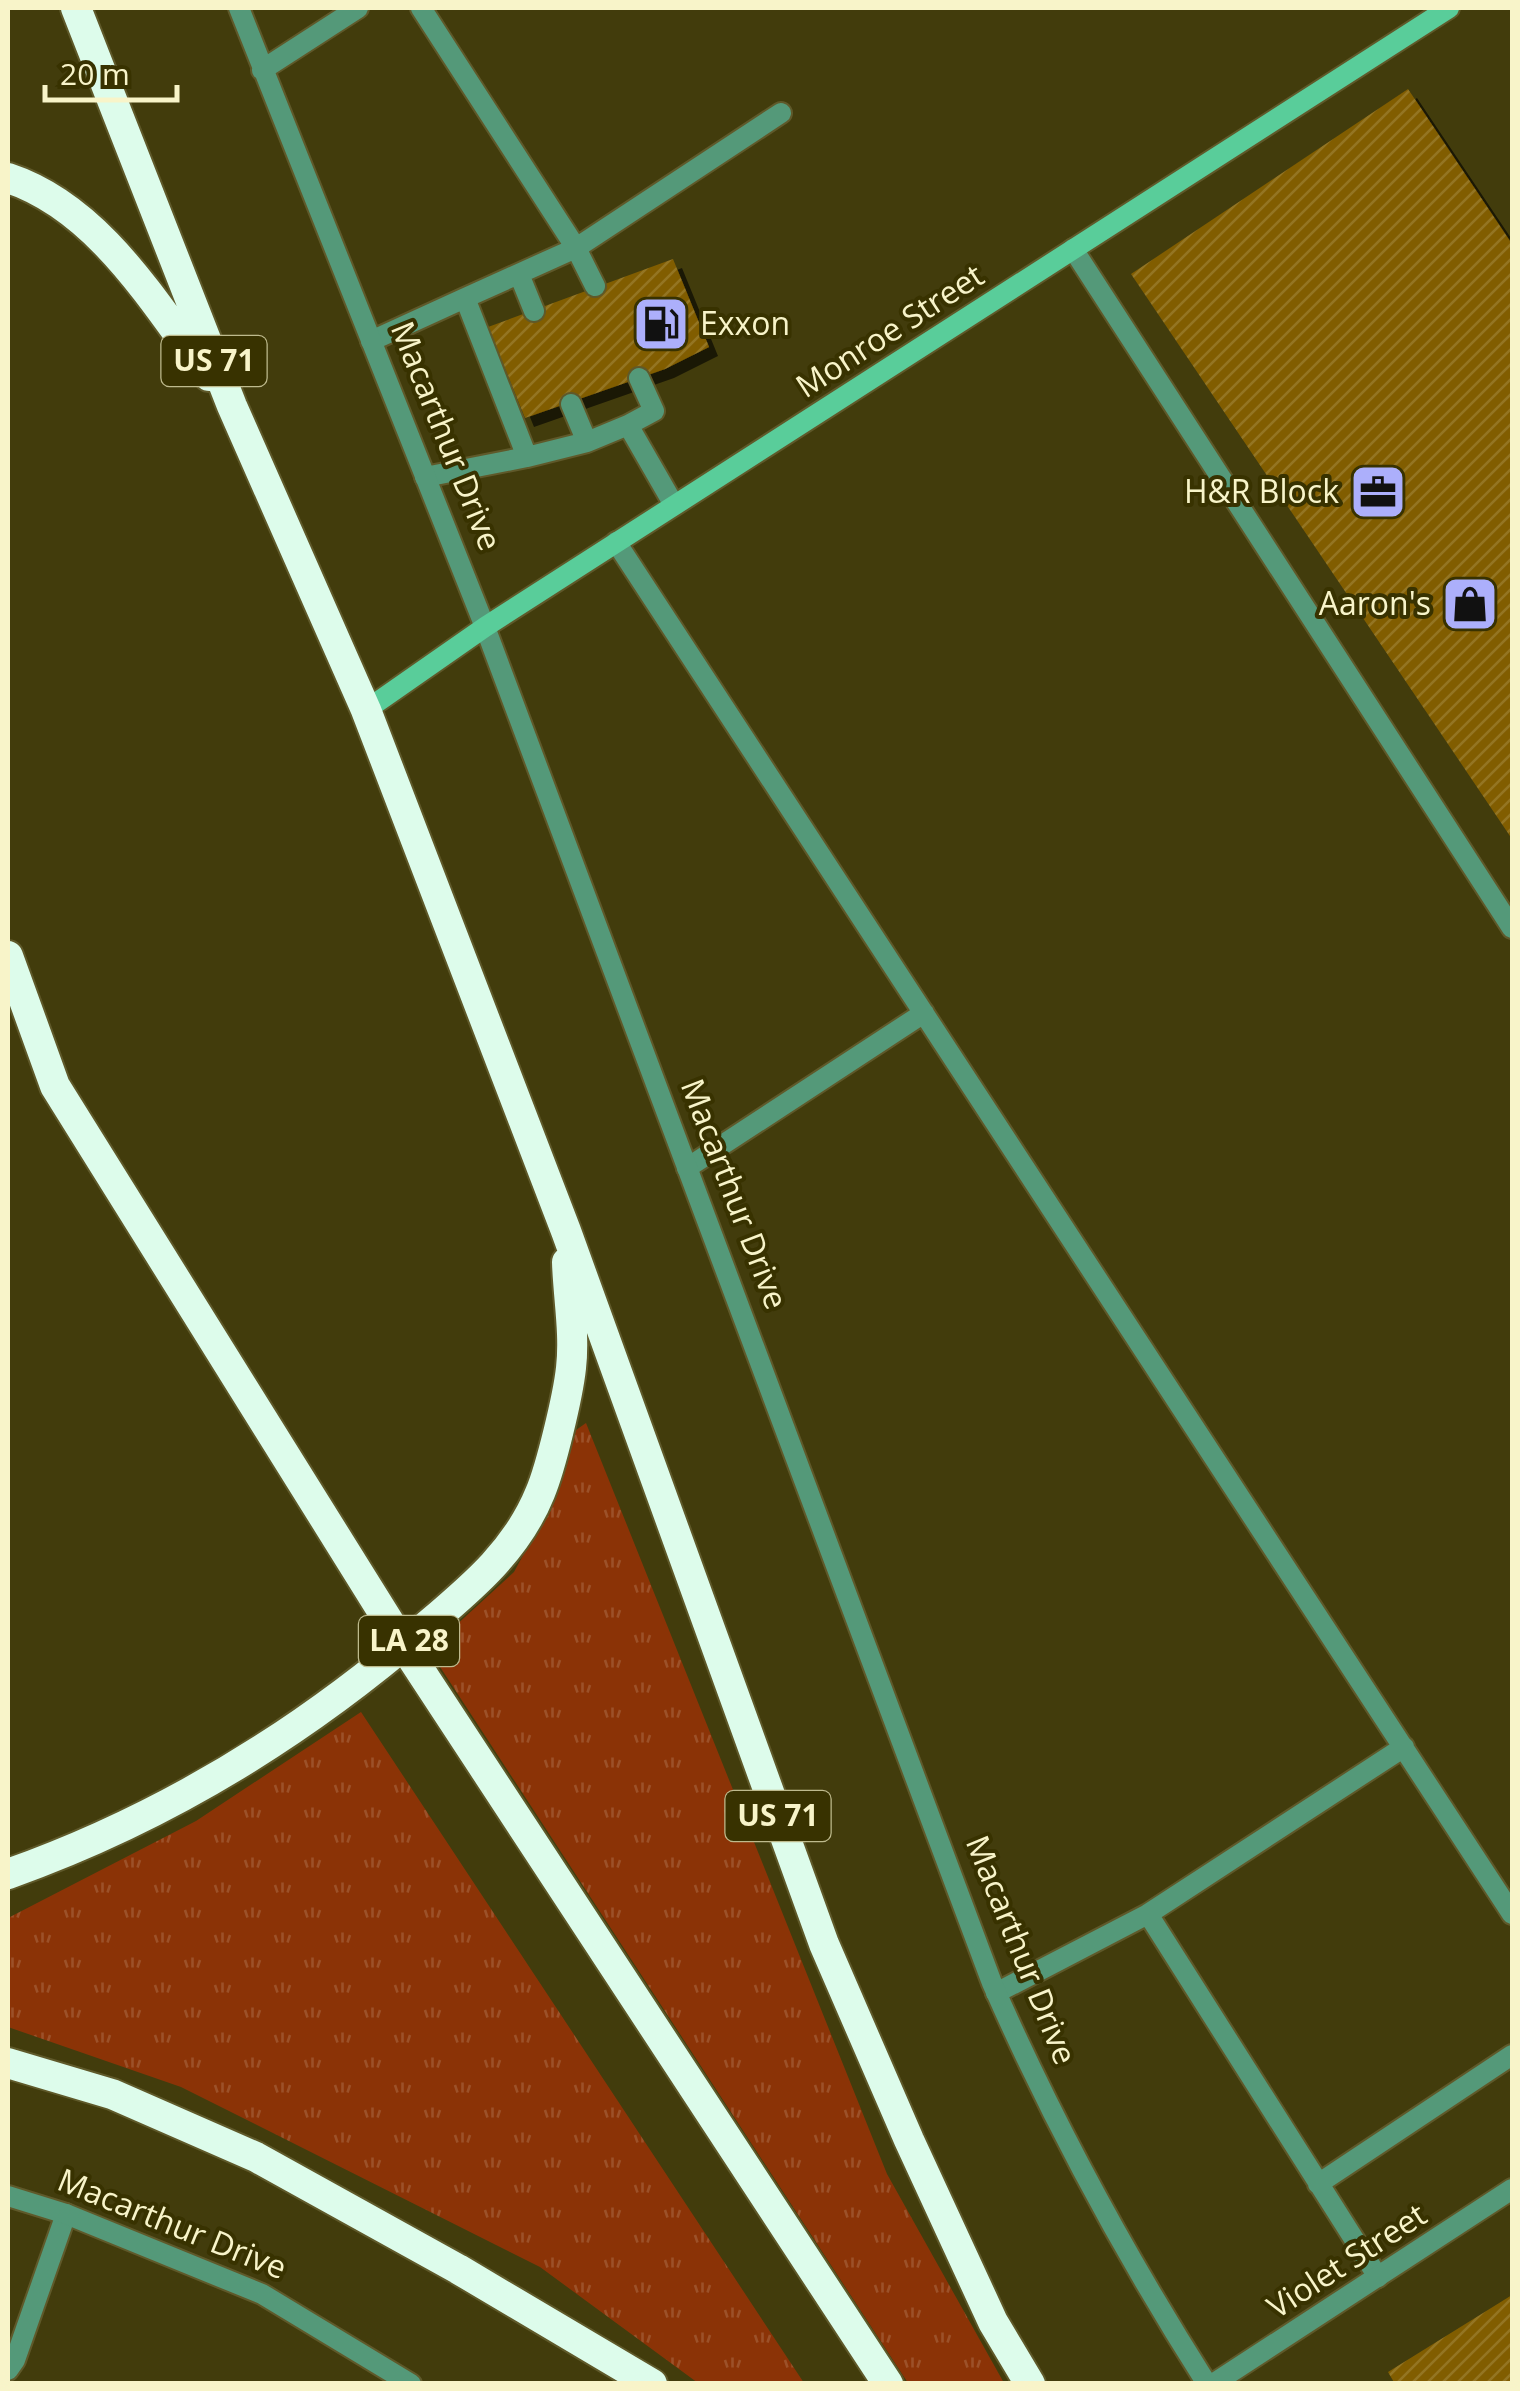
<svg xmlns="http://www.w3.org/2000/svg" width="1520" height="2391" font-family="'Open Sans',sans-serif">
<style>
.grass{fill:url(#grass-tufts)}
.building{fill:url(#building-hatch);filter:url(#shadow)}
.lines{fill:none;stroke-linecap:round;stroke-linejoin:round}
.lane-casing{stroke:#5f592a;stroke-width:24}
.street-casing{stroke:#5f592a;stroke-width:24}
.secondary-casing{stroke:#5f592a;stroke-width:24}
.highway-casing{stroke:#5f592a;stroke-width:34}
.lane{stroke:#549979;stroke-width:20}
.street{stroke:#549979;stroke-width:20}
.secondary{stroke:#59cd9a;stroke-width:20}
.highway{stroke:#ddfceb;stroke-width:30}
.labels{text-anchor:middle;stroke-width:8;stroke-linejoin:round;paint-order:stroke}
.shield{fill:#383200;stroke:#beba8d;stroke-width:2.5}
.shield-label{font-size:30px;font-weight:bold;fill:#f8f4c9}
.poi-label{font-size:32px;fill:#f8f4c9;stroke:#383200;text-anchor:end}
.street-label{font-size:32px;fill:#f8f4c9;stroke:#383200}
</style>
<defs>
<pattern id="grass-tufts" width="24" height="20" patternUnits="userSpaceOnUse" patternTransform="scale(2.5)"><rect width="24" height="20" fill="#8b3306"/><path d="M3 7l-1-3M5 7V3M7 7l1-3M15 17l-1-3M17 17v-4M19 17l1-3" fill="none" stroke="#9c5129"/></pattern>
<pattern id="building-hatch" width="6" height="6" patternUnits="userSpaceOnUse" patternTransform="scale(2.5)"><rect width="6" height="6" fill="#815d00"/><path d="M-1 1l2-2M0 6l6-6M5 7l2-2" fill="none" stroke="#947524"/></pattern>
<filter id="shadow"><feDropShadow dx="9" dy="9" stdDeviation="0" flood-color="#0009"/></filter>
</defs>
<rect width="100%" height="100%" fill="#423c0c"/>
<path class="grass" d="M586,1423L887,2174L1004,2383H908L429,1650L514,1572L552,1502L576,1430Z
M361,1712L804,2383H698L540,2267L181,2087L8,2027V1918L196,1821Z"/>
<path class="building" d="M1408,89L1512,244V839L1131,274Z
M673,259L709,347L665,369L525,418L488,327Z
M1512,2295V2384H1395L1388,2372Z"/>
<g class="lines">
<g class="lane-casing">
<path id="lane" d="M421,8L576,248L595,286
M1073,249L1512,928
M519,274L534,311
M371,341L465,298
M571,404L587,442
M628,425L654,411L639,378
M425,477L527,457
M674,505L628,425L587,442L527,457L465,298L576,248L781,113
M616,542L1512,1914
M687,1168L924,1013
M1148,1914L1404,1747
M996,1993L1148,1914L1378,2277
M1318,2184L1512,2055
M8,2370L15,2360L66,2214"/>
</g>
<g class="street-casing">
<path id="street" d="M239,8L485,627L992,1983C1053,2122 1125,2255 1207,2384
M262,70L358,8
M8,2196L66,2214L262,2294L411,2384
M1213,2384L1512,2189"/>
</g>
<g class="secondary-casing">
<path id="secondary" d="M366,710L485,627L1449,8"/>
</g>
<g class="highway-casing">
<path id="highway" d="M76,8L232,406L366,710L566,1231L824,1944L909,2140L993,2322L1030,2384
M8,178C99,208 154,303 209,376
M8,956L55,1086L404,1646L888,2384
M8,1874C160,1820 300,1735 423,1629C470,1589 516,1552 540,1493C551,1467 568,1396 571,1368C575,1334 568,1296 567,1262
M8,2063L112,2094L256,2157L458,2269L652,2384"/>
</g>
<use href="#lane" class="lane"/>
<use href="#street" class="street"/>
<use href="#secondary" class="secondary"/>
<use href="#highway" class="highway"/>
</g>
<defs>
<g id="fuel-square" transform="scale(2.875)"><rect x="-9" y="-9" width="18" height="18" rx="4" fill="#acaffb" stroke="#383200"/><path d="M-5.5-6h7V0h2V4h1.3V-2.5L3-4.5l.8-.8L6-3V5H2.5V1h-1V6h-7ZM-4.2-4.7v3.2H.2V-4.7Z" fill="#111"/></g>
<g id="office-square" transform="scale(2.875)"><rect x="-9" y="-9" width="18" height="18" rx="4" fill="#acaffb" stroke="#383200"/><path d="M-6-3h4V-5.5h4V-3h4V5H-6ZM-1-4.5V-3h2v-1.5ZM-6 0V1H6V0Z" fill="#111"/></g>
<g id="shop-square" transform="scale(2.875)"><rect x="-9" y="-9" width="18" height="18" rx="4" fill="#acaffb" stroke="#383200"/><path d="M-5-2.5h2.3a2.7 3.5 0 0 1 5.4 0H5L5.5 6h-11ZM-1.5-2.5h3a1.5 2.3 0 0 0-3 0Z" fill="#111"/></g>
</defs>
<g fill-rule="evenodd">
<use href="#fuel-square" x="661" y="324"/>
<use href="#office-square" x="1378" y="492"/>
<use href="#shop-square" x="1470" y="604"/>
</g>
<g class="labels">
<g class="shield">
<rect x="161.5" y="336" width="105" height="50" rx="8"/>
<rect x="359" y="1616" width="100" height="50" rx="8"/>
<rect x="725.5" y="1791" width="105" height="50" rx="8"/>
</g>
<g class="shield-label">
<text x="214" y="371">US 71</text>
<text x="409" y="1651">LA 28</text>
<text x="778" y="1826">US 71</text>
</g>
<g class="poi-label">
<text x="700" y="335" text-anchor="start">Exxon</text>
<text x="1339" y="503">H&amp;R Block</text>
<text x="1431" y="615">Aaron's</text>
</g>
<g class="street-label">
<text transform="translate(890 331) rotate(-33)" y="11">Monroe Street</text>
<text transform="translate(446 436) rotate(68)" y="11">Macarthur Drive</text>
<text transform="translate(734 1194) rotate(69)" y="11">Macarthur Drive</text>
<text transform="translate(1021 1950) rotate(68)" y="11">Macarthur Drive</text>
<text transform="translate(172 2224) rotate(22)" y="11">Macarthur Drive</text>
<text transform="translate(1347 2261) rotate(-33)" y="11">Violet Street</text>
</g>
</g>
<rect width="1520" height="2391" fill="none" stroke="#f8f4c9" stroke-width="20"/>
<path d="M45 85v15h132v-15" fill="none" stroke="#f8f4c9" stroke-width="5"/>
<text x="60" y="85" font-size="30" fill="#f8f4c9" stroke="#383200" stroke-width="8" paint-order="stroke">20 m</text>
</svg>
